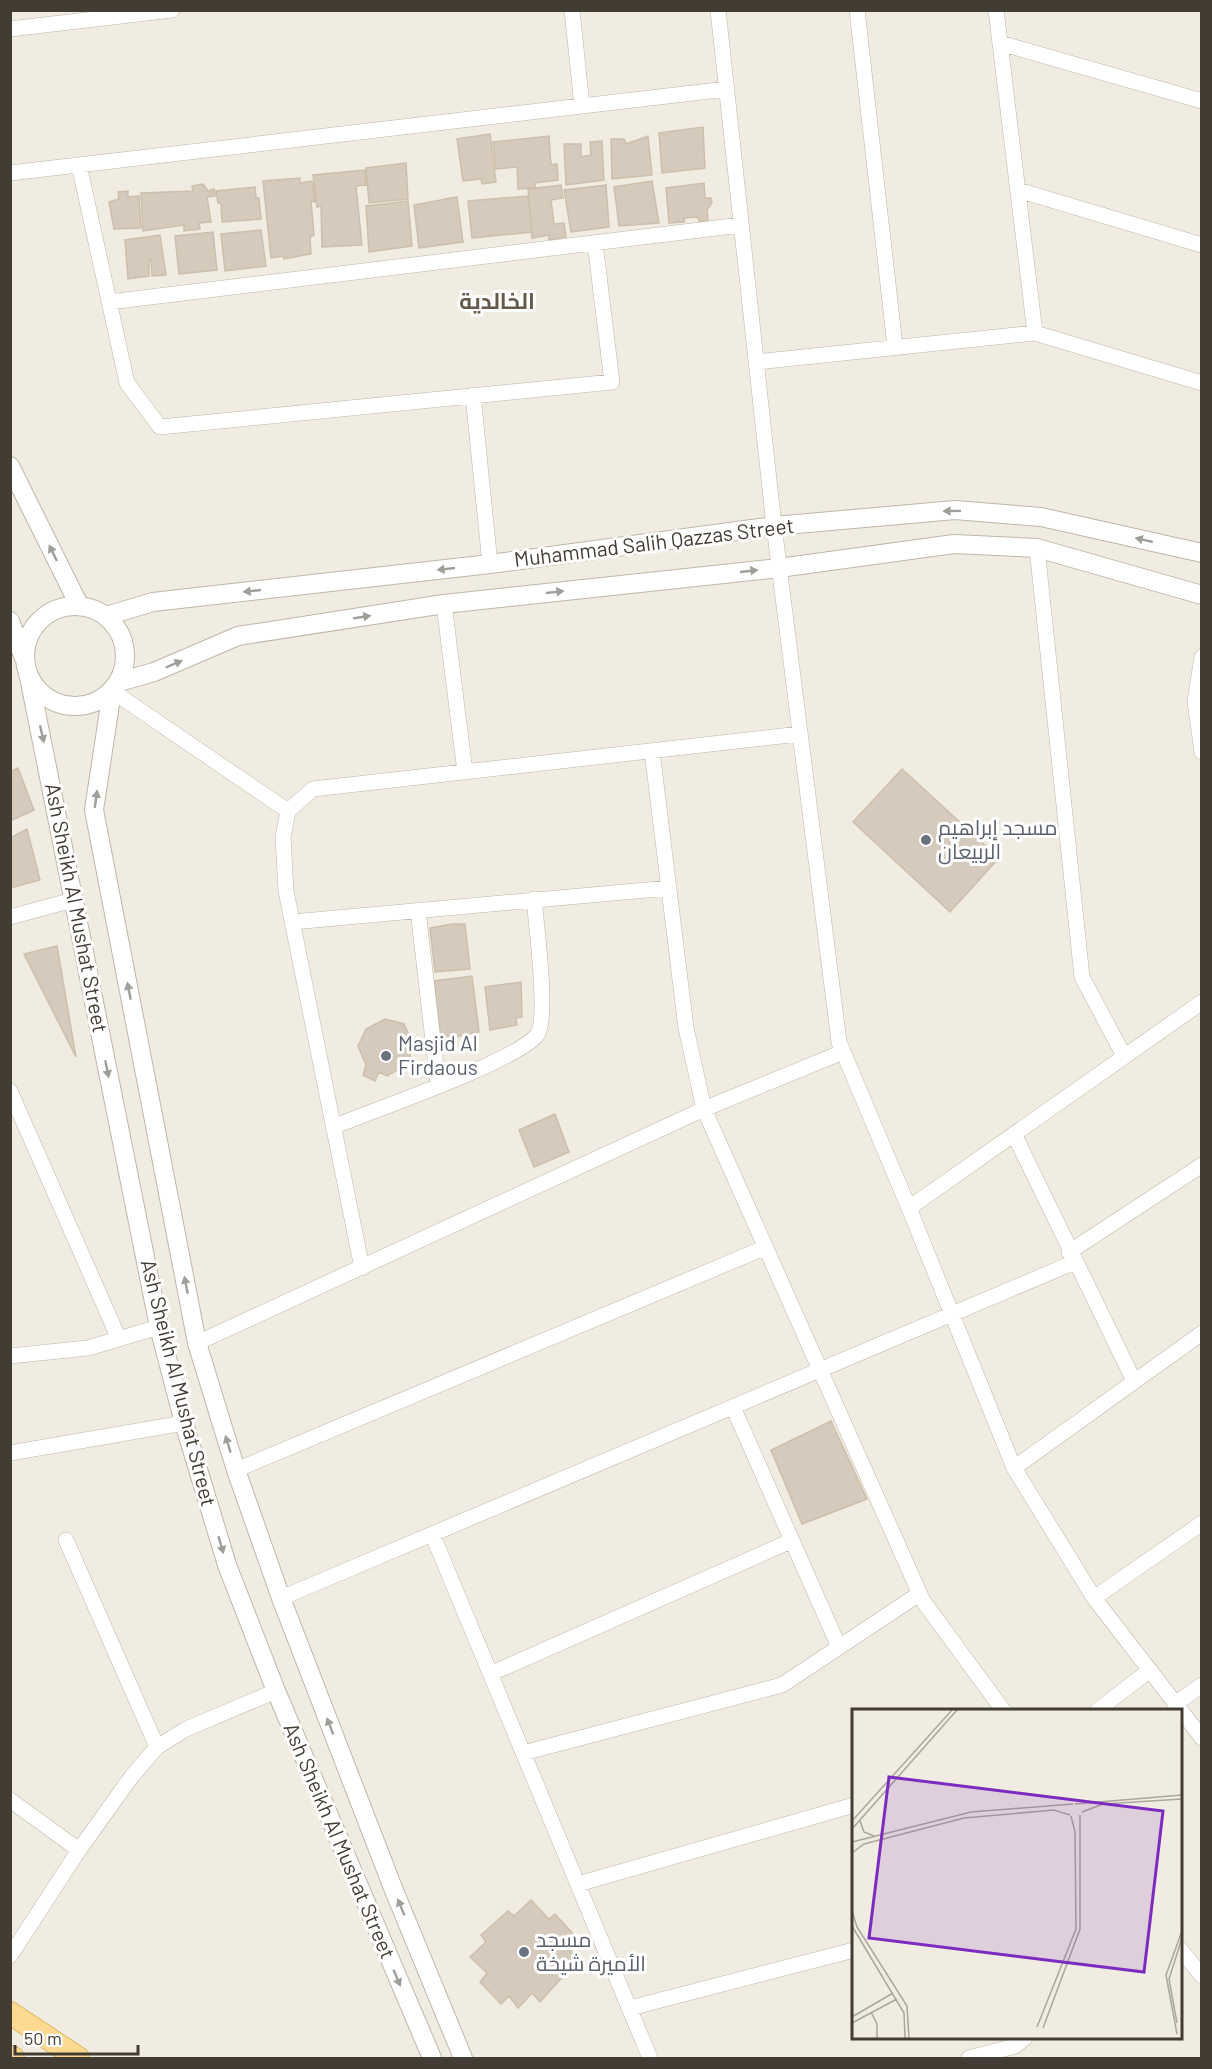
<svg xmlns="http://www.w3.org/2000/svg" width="1212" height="2069" font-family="Barlow,Cairo,sans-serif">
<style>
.building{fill:#d5cabb;stroke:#cdbfab;stroke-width:1.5}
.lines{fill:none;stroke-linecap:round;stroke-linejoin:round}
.minor-casing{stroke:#bfb6a8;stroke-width:16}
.tertiary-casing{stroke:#bfb6a8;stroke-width:20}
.primary-casing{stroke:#e1b660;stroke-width:24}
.minor{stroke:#fff;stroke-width:15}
.tertiary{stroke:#fff;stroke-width:18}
.primary{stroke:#fdda90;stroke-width:22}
.oneway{fill:#a09e99}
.worship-dot{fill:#6b7280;stroke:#fff;stroke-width:2}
.labels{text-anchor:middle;stroke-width:6;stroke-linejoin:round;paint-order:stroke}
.street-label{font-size:21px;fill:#423c33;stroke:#fff}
.worship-label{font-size:21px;fill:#5b616d;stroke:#fff;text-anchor:start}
.neighbourhood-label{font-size:22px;font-weight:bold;fill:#65594a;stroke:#fff}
.inset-road{fill:none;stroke:#aba69c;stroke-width:1.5}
.view{fill:#7b2cbf;fill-opacity:0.15;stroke:#7b2cbf;stroke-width:3}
.inset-edge{fill:none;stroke:#423c33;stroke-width:3}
</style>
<rect width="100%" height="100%" fill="#f1ece2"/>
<path class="building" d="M703,127L705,168L662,173L659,133Z
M490,134L496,182L482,184L481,179L463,181L457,139Z
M549,136L551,165L557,164L558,180L535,183V188L518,189L517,167L496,169L493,142Z
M648,136L652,175L612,179L611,139H624L626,144Z
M602,141L604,180L566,185L564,144H581V157L591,155L590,142Z
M406,163L408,199L369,203L366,168Z
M365,170L366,185L356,186L362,245L322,247L321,206L317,207L313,175Z
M300,178V183L312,181L315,202L311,201L314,235L310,237L311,254L284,259L283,256L271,258L263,181Z
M652,181L659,223L619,226L614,187Z
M704,183L705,198H711L712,203L707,210L708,221L700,222L697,217L684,218V222L669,223L666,188Z
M203,184L208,191L214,189L215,196L207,197L211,222L199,223L200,229L184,231V225L143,231L141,193L193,191L192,186Z
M561,185L563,198L551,200L554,224L564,223L566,237L549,240V235L532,238L528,189Z
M606,185L609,227L571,232L564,190Z
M255,187L256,198H259L261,219L222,222L221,203H218L216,191Z
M128,191V197L139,196L141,228L114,229L109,202L119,199L118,192Z
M528,196L532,232L472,238L468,201Z
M457,197L463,242L419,248L414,205Z
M408,201L412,246L369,252L366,206Z
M261,230L266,266L225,271L221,234Z
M213,232L217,270L179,274L175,236Z
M160,235L166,275L152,276L151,260H149V276L128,279L125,240Z
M18,768L34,810L10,821V772Z
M902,769L999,858L950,912L853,822Z
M27,829L40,880L10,888V838Z
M452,924H465L470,969L435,972L430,928Z
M57,946L76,1057L24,954Z
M472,976L479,1032L441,1040L434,981Z
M521,982L522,1017L516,1018L517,1025L490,1030L485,987Z
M385,1019L404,1024L414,1046L406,1065L387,1076L379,1072L375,1081L363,1075L366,1065L358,1046L366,1029Z
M555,1114L569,1152L534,1167L519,1130Z
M831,1421L867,1499L802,1524L771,1450Z
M531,1900L549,1919L555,1914L577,1938L568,1947L578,1960L540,2002L532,1993L518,2008L509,1996L501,2004L480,1982L487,1973L470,1957L486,1942L481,1935L508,1911L514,1916Z"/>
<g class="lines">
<g class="minor-casing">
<path id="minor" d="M572,10L582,106
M718,10L774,526L839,1042L909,1208L1014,1468L1094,1598L1202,1738
M857,10L895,346
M996,10L1035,333
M10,29L172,10
M1000,43L1202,101
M79,165L127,383L160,427L612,382L595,243
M10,173L727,89
M1018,190L1202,245
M109,302L741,225
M756,362L1035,333L1202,383
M473,395L490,564
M1037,548L1082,977L1124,1056
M444,604L465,772
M1202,657L1195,701L1202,752
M112,691L288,811
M652,751L686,1028L704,1109L923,1601L1003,1710
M418,910L438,1084
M10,917L73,900
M292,922L669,888
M10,1091L119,1339
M333,1127C371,1111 517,1061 537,1035C549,1019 536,923 534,899
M1014,1134L1134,1381
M909,1208L1202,1002
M1069,1252L1202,1165
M362,1268L286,891L283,837L288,811L313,789L800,734
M197,1343L704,1109L843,1052
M10,1356L88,1348L159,1327
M733,1407L839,1647
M10,1453L184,1423
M1014,1468L1202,1333
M236,1470L764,1248
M433,1536L650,2058
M66,1540L157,1747
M281,1598L1075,1262
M1094,1598L1202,1523
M490,1674L791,1541
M1175,1704L1202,1685
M1098,1710L1150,1670
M523,1753L782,1685L919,1594
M10,1800L79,1850
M578,1884L854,1805
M1180,1949L1202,1976
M10,1956L79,1850L132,1776L157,1747L186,1729L276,1691
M630,2008L854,1950
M969,2058L1015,2046L1025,2038"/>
</g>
<g class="tertiary-casing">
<path id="tertiary" d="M10,466L79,605
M25 656a50 50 0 1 1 100 0a50 50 0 1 1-100 0Z
M106,616L153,602L490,564L774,526L955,510L1041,517L1202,553
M10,621L24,658
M29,677L159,1327L184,1423L227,1565L276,1691L432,2058
M119,682L154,672L238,636L444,604L779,568L954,544L1037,548L1202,595
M112,691L94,810L197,1343L236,1470L281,1598L393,1888L463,2058"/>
</g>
<g class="primary-casing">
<path id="primary" d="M10,2013L78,2058
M10,2057L13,2058"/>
</g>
<use href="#minor" class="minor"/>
<use href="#tertiary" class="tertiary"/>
<use href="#primary" class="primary"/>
</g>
<defs><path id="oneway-solid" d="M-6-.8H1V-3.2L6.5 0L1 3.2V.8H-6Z" transform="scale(1.5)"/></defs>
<g class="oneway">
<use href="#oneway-solid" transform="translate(952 511) rotate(179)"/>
<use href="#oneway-solid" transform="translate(1144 540) rotate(-167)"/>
<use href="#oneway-solid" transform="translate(53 553) rotate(-116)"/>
<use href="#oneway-solid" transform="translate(446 569) rotate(174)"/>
<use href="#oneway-solid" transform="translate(749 571) rotate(-6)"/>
<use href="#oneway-solid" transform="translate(252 591) rotate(174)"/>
<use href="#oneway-solid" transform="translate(555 592) rotate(-6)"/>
<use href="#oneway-solid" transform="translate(362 617) rotate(-9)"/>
<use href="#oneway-solid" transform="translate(174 664) rotate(-23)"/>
<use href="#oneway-solid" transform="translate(42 734) rotate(77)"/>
<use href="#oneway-solid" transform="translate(96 799) rotate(-82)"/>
<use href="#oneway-solid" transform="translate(129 991) rotate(-101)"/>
<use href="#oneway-solid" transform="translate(107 1069) rotate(79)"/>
<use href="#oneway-solid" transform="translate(186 1285) rotate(-101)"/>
<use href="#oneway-solid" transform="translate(228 1444) rotate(-107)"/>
<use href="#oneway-solid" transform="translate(221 1545) rotate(73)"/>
<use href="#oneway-solid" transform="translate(330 1726) rotate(-111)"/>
<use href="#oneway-solid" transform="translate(401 1907) rotate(-112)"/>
<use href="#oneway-solid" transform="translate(397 1978) rotate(67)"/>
</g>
<g class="worship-dot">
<circle cx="926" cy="840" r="6"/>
<circle cx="386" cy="1056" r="6"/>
<circle cx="524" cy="1952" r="6"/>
</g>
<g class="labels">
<g class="street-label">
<text transform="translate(654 543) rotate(-7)" y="7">Muhammad Salih Qazzas Street</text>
<text transform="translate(76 908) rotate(79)" y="7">Ash Sheikh Al Mushat Street</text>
<text transform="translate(178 1383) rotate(76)" y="7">Ash Sheikh Al Mushat Street</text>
<text transform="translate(339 1841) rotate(67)" y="7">Ash Sheikh Al Mushat Street</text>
</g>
<g class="worship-label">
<text x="938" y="835">مسجد إبراهيم<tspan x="938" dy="24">الربيعان</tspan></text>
<text x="398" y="1051">Masjid Al<tspan x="398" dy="24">Firdaous</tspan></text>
<text x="536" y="1947">مسجد<tspan x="536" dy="24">الأميرة شيخة</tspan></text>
</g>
<g class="neighbourhood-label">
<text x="497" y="309">الخالدية</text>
</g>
</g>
<g transform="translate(852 1709)">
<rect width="330" height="330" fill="#f1ece2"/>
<path class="inset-road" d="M223,95L330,86M230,103L251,95L330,90M0,112L100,1M8,112L12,123L22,127M0,120L105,1M0,133L119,103L221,95M0,144L12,135L112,109L202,101L218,106M0,202L5,218L55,297L57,329M0,217L52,304L53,329M19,303L25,315V329M0,308L41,284M0,314L45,290M325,314L317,270L330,229M185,318L224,220L223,123L219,107M191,319L228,220V106M325,325L314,266L330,222"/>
<path class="view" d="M37,68L311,102L292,263L17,229Z"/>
<rect width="330" height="330" class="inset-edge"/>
</g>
<rect width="1212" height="2069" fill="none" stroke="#423c33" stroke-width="24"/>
<path d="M15 2045v9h123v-9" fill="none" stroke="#423c33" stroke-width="3"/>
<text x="24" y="2045" font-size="18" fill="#423c33" stroke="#ffffff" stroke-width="4.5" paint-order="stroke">50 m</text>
</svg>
